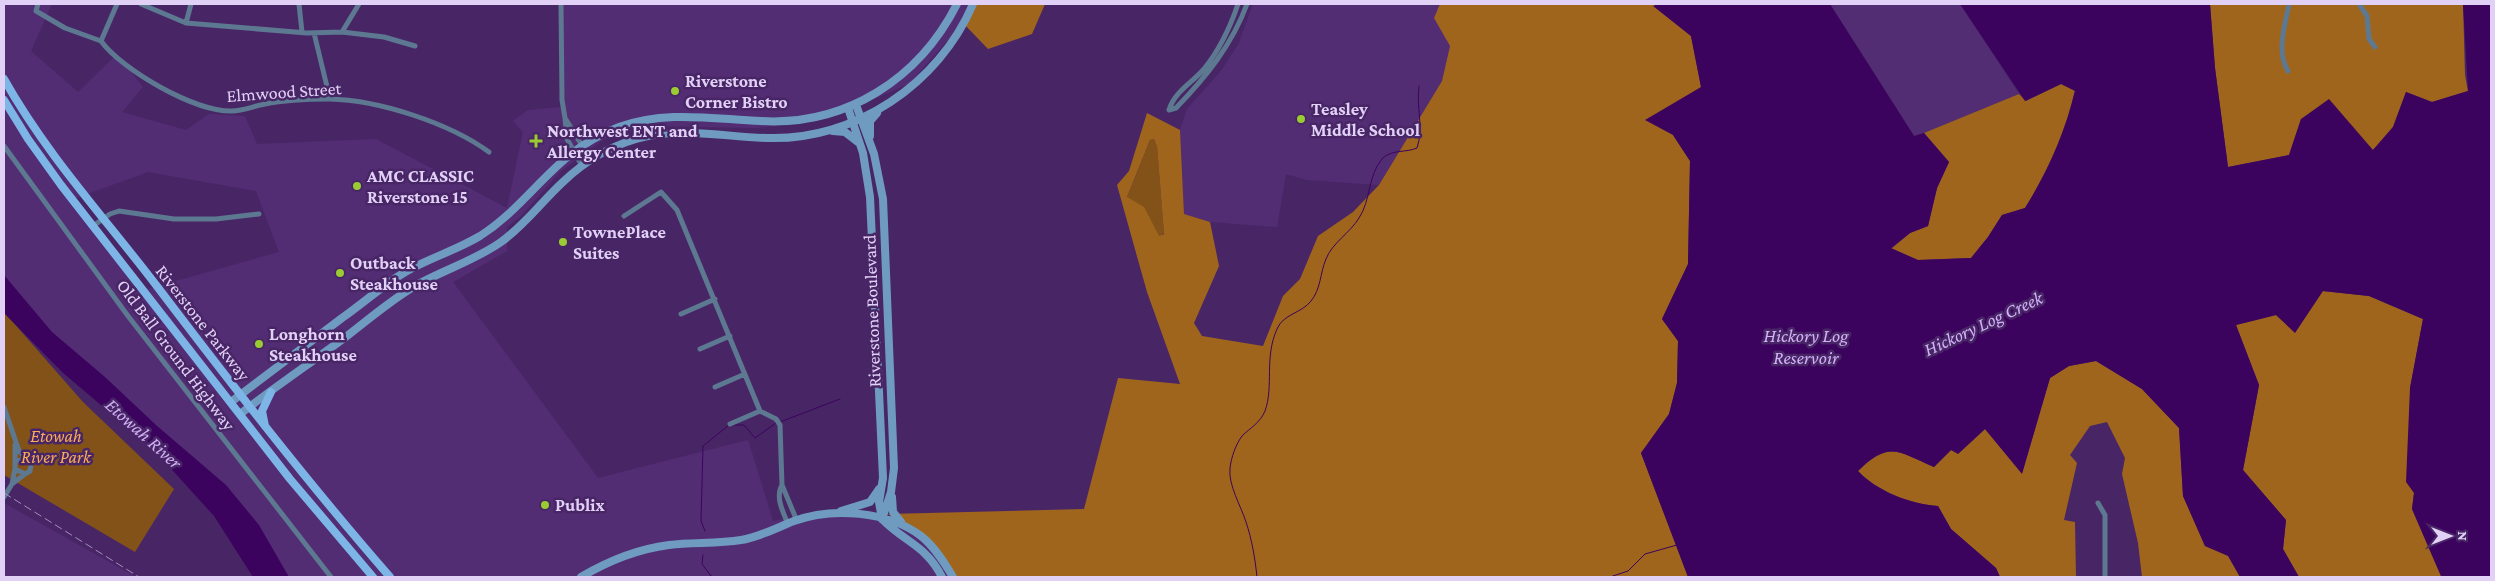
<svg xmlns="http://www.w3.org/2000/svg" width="2495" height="581" font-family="'Crimson Pro',serif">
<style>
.built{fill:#532d74;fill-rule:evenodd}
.green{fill:#835218}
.forest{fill:#a0651d;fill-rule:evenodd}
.water{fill:#3b035e}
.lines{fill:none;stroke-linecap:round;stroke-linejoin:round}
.stream{stroke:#3b035e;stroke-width:1}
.street{stroke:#5d7891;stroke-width:5}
.secondary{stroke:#709bc1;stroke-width:8}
.primary{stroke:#7db5e7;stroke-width:8}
.rail{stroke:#a48dbd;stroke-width:1;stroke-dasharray:8 4;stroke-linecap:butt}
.poi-dot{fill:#9bcb33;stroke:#482666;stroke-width:2}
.labels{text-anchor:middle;stroke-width:5;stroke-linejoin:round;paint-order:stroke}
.poi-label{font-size:18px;font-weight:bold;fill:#e2d1f7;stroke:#482666;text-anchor:start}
.street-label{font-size:18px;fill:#e2d1f7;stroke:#482666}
.park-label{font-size:18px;font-style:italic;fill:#faac57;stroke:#482666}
.water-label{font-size:19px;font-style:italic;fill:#d2b1f7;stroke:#482666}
</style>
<rect width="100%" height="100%" fill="#482666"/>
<path class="built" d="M4,4H52L31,51L78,92L117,54L143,87L122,112L186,130L209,114L245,116L257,144L376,139L507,208L523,132L513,121L528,110L563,107L560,4H972L963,23L909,84L826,119L757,128L649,126L603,140L560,172L521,216L507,227V251L453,282L598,478L748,440L773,521L846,507L888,514L926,541L943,563L949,577H271L168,442L4,290ZM148,172L256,191L279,252L137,292L76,198Z
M1253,4H1440L1435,18L1450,46L1442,81L1379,185L1307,180L1286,174L1277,227L1210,222L1184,214L1180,130L1187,109L1221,71L1239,43Z
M1830,4H1960L2019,94L1915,137Z
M4,503L136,577H4Z"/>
<path class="green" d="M1154,139L1157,145L1164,233L1159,237L1127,197L1150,140Z
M4,312L83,402L174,489L135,552L4,475Z"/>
<path class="forest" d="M972,4H1045L1032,34L988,49L963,23Z
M1440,4H1658L1654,6L1691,36L1701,87L1673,135L1690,161L1688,264L1662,319L1678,341L1677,383L1669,414L1641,453L1688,577H949C936,547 914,532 888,514L1084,509L1118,378L1180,384L1147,292L1117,185L1129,171L1147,113L1180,130L1184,214L1210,222L1219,266L1194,323L1202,336L1263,346L1283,296L1300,279L1318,236L1353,212L1379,185L1442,81L1450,46L1434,18ZM1154,139L1157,146L1164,234L1159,236L1144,207L1127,197L1150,140Z
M2210,4H2463L2465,75L2468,91L2432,102L2406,92L2393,127L2373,150L2301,119L2289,155L2228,167L2215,68Z
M2061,84L2075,90C2065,133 2048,171 2025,208L2002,215L1988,237L1971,258L1918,260L1891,249L1910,233L1928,226L1937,188L1949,162L1924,133L2019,94L2026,101Z
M2322,291L2369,296L2423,319L2410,388L2414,493L2412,509L2441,576L2445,577H2299L2283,549L2286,520L2243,470L2259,385L2236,325L2276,315L2295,332Z
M2096,361L2142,389L2179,428L2183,496L2205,546L2228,555L2240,577H2142L2138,543L2122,474L2125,458L2107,422L2090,426L2070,455L2077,463L2064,520L2075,522L2076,577H2000L1996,568L1951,529L1938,506C1909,504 1878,491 1858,471C1890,440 1898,452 1934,467L1951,450L1959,453L1985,429L2022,473L2050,378L2069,366Z"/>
<path class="water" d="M1658,4H1830L1914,136L1924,133L1949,162L1937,188L1928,226L1910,233L1891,248L1918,260L1971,258L1988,237L2002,215L2025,208C2048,171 2065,133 2075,91L2061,84L2025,101L1960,4H2210L2215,68L2228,167L2289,155L2301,119L2329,99L2373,150L2393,127L2406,92L2432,102L2468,91L2463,4H2491V577L2441,576L2412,509L2414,493L2406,482L2410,388L2423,319L2369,296L2323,291L2295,333L2276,315L2236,325L2259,385L2243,470L2286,520L2283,549L2299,577H2240L2228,556L2205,546L2183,496L2179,428L2142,389L2096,361L2069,366L2050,378L2022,474L1985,429L1958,454L1951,450L1934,467C1898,452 1890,440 1858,471C1876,491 1910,504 1938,506L1951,529L1996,568L2000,577H1688L1641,453L1669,414L1677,383L1678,341L1662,319L1688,264L1690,161L1673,135L1645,120L1701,87L1691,36L1653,6Z
M4,275L52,332L105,377L156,425L226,485L259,525L289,577H253L214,516L155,451L62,372L4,313Z"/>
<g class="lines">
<path class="stream" d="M780,422L840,399
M733,425H744L755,438L776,423
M705,531L701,521L703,446L729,425
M703,555L702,564L711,576L716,577
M1257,577C1255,558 1252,540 1246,522C1241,506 1228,485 1230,468C1231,458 1236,444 1242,436C1250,428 1260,423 1265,411C1274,386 1264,358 1277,329C1283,314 1302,313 1311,301C1321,289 1320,273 1326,259C1332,243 1350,233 1359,218C1371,200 1368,175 1382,159C1391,149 1406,153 1417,148C1424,128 1416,107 1419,86
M1610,577L1628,571L1645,554L1677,545"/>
<path class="street" d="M38,4L36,11L65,28L101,41
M117,4L101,41C122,70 195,112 232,111C243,111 254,106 265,104C285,100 309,99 329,99C379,100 449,123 489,152
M141,4L186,23L307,33L342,32L384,37L415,46
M299,4L302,32
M561,4L562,100L565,118
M1238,4C1230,28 1220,49 1204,69C1192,83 1174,92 1169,110L1176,108C1206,77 1232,45 1247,4
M2359,4L2367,16L2369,39L2375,47
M186,23L191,4
M342,32L359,4
M314,33L330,99
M2288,71C2276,53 2285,24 2289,4
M4,146L128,316L331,577
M582,166L567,139L565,118L591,160
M624,216L661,192L677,210L760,411L776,419L780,425L782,485L797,521
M93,226L110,214L119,211L174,219H216L259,214
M681,314L715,299
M700,349L730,336
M715,387L745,374
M4,407L19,451L26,458
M730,424L760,411
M15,469L25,474L30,471L31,465L26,458L15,462
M12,484L15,469V445
M782,485C775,497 783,512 788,524
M4,497L12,484L25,474
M2098,503L2105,515V577"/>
<path class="secondary" d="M856,105L874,154L883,199L894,468L891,492L882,519
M848,108L863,153L870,197L883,478L879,502L882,519
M833,131L845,132L858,142
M870,136V121L877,113
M231,402C268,374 305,346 342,318C362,304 381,287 402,274C426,259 455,251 480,236C533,202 554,151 619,127C666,110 712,119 761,121C846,126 919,79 957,4
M240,414C275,387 312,362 347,336C369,319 391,300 415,286C443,270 474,261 501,242C525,225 542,201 564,181C584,162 609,147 636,139C680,126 723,137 767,138C855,141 939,84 973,4
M892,497L893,512L901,522
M841,511L870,502L879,489
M882,519C904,542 926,545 942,577
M581,577C608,561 638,549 669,545C693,542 717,544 741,540C760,537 776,528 794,521C832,507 888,511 921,536C934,546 944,562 953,577"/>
<path class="primary" d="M4,79C46,154 104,217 156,285C232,385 308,483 390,577
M4,100L28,139L61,185L290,479L373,577
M265,426L262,411L271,392"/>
<path class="rail" d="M4,493L139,577"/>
</g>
<g class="poi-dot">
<circle cx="675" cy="91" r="5"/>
<circle cx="1301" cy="119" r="5"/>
<path d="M533.5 133.5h5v5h5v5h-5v5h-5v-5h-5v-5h5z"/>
<circle cx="357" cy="186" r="5"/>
<circle cx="563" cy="242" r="5"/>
<circle cx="340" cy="273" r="5"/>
<circle cx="259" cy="344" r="5"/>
<circle cx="545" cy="505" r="5"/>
</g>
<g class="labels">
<g class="poi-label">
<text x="685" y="87">Riverstone<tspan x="685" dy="21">Corner Bistro</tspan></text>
<text x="1311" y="115">Teasley<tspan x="1311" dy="21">Middle School</tspan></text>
<text x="547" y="137">Northwest ENT and<tspan x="547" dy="21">Allergy Center</tspan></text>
<text x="367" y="182">AMC CLASSIC<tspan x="367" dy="21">Riverstone 15</tspan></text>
<text x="573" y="238">TownePlace<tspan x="573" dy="21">Suites</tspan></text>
<text x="350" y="269">Outback<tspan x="350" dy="21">Steakhouse</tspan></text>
<text x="269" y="340">Longhorn<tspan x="269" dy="21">Steakhouse</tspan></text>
<text x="555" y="511">Publix</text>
</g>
<g class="street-label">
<text transform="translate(284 92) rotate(-4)" y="6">Elmwood Street</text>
<text transform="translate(872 311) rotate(-92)" y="6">Riverstone Boulevard</text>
<text transform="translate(203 323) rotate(52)" y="6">Riverstone Parkway</text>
<text transform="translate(176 355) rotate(53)" y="6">Old Ball Ground Highway</text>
</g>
<g class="park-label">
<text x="56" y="442">Etowah<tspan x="56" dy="21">River Park</tspan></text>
</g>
<g class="water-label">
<text transform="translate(1983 323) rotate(-25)" y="7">Hickory Log Creek</text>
<text x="1806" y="342">Hickory Log<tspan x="1806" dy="22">Reservoir</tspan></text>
<text transform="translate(144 433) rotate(42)" y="7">Etowah River</text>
</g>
</g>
<rect width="2495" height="581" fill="none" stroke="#e2d1f7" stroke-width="10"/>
<g transform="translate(2450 536) rotate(90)" stroke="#482666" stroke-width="4" paint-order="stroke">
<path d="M0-4L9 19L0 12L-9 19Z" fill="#e2d1f7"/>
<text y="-8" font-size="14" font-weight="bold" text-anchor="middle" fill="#e2d1f7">N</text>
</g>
</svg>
